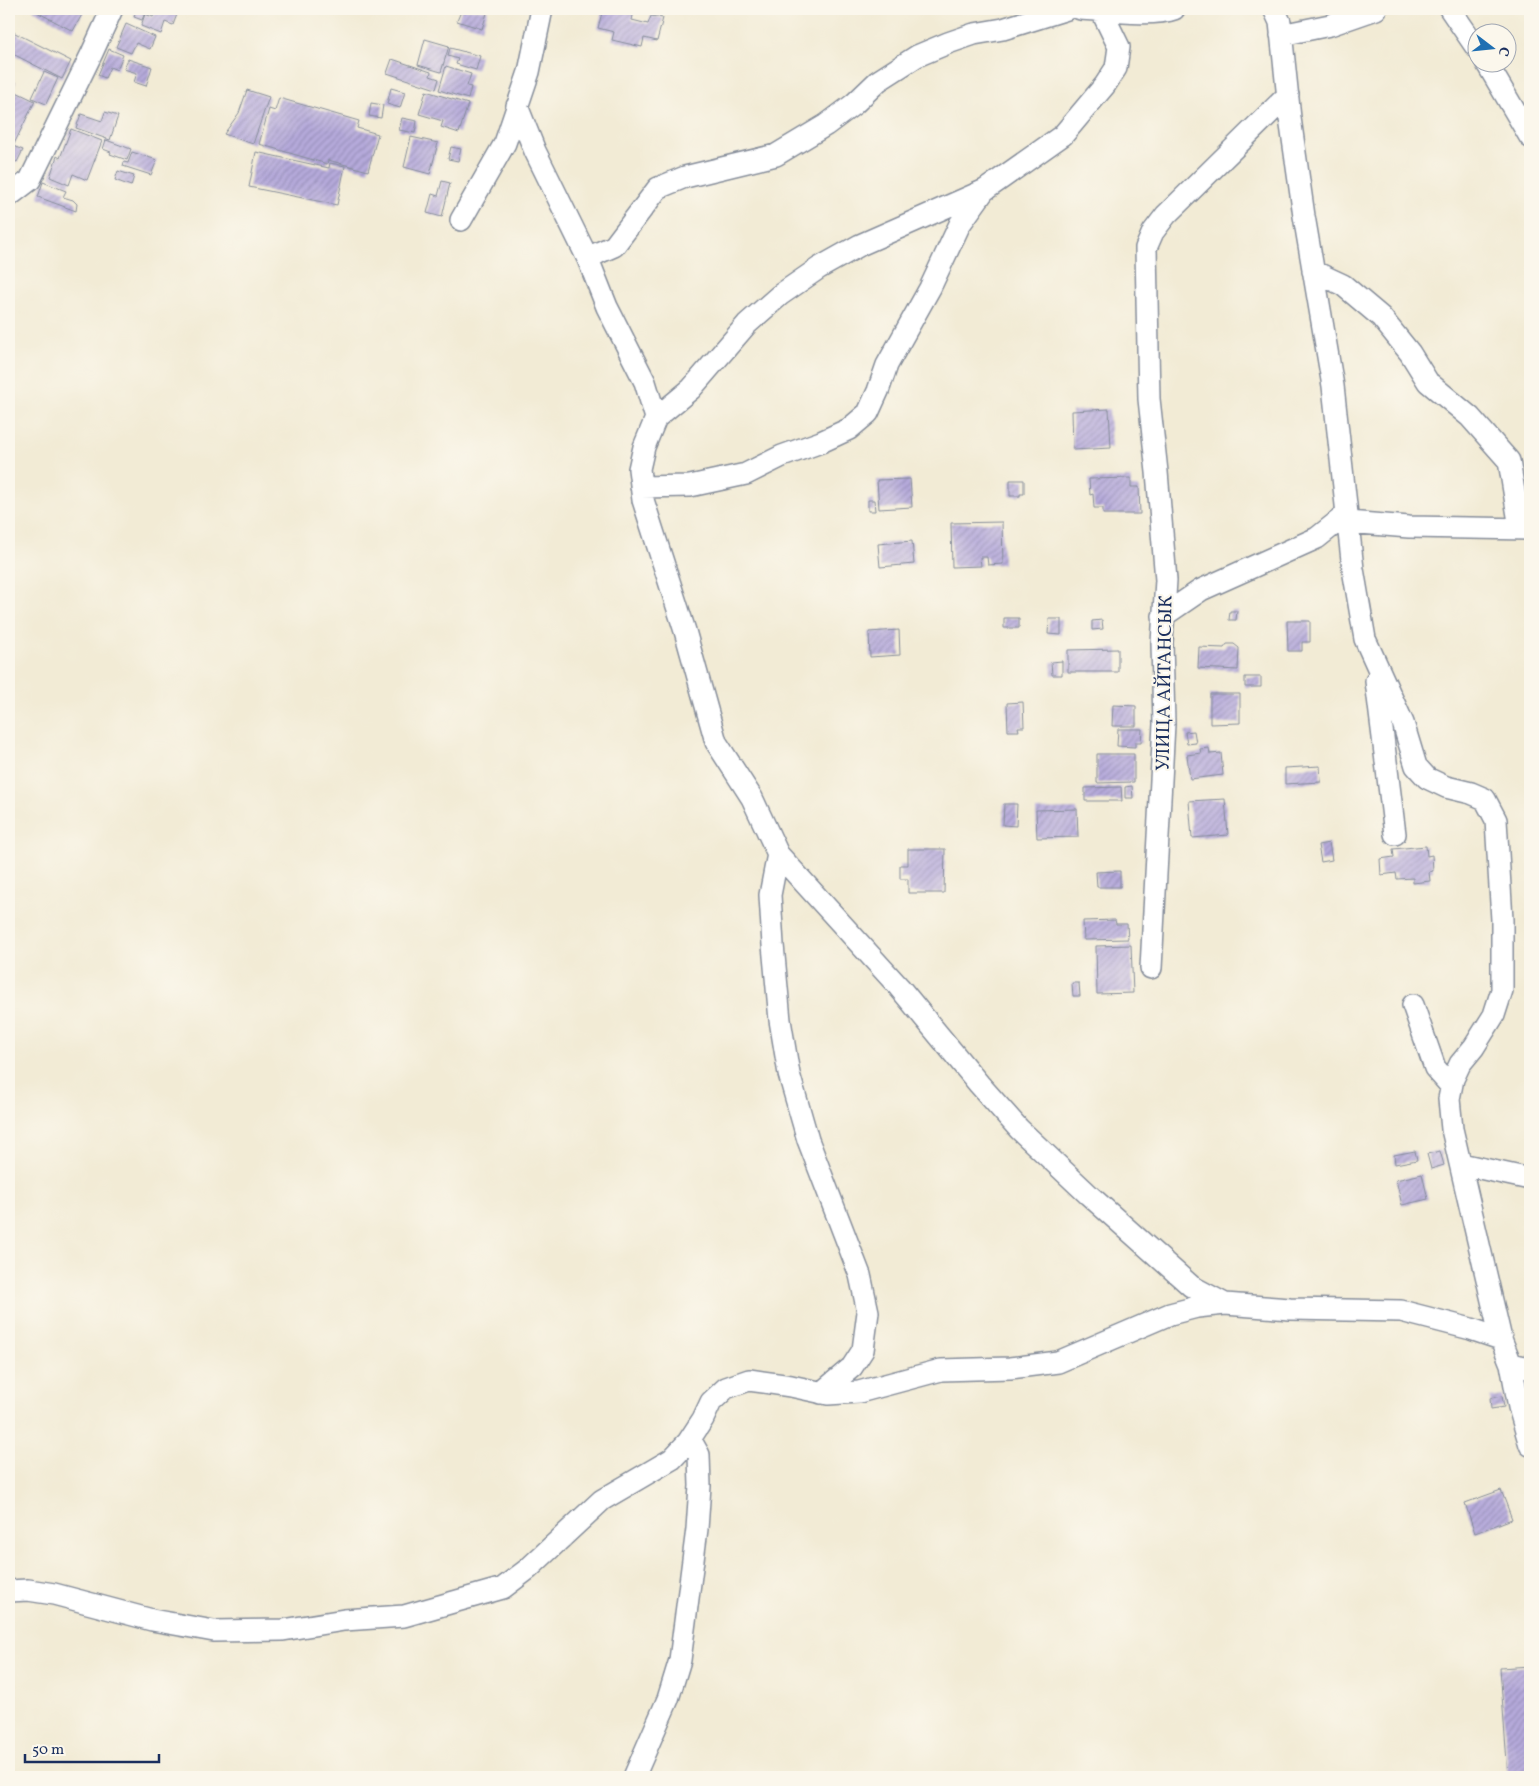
<svg xmlns="http://www.w3.org/2000/svg" width="1539" height="1786" font-family="Vollkorn,serif">
<style>
.building{fill:url(#building-hatch)}
.lines{fill:none;stroke-linecap:round;stroke-linejoin:round}
.minor-casing{stroke:#868d9a;stroke-width:24}
.minor{stroke:#fff;stroke-width:21}
.labels{text-anchor:middle;stroke-width:4.5;stroke-linejoin:round;paint-order:stroke}
.street-label{font-size:19px;fill:#1b2f5e;stroke:#fbf7ec}
</style>
<defs>
<pattern id="building-hatch" width="6" height="6" patternUnits="userSpaceOnUse" patternTransform="scale(1.25)"><rect width="6" height="6" fill="#b6aadb"/><path d="M-1 1l2-2M0 6l6-6M5 7l2-2" fill="none" stroke="#938bb5"/></pattern>
</defs>
<rect width="100%" height="100%" fill="#fbf7ec"/>
<filter id="ink" filterUnits="userSpaceOnUse"><feTurbulence type="fractalNoise" baseFrequency=".02" numOctaves="2"/><feDisplacementMap in="SourceGraphic" scale="10" xChannelSelector="R" yChannelSelector="G"/><feConvolveMatrix kernelMatrix="1 2 1 2 8 2 1 2 1" color-interpolation-filters="sRGB"/></filter>
<filter id="wash" filterUnits="userSpaceOnUse"><feTurbulence type="fractalNoise" baseFrequency=".0096" numOctaves="4" result="noise"/><feDisplacementMap in="SourceGraphic" scale="20" xChannelSelector="R" yChannelSelector="G"/><feGaussianBlur stdDeviation="1.12" result="paint"/><feColorMatrix in="noise" values="0 0 0 0 0 0 0 0 0 0 0 0 0 0 0 0 0 1.4 0 .05"/><feComposite in="paint" operator="in"/></filter>
<g filter="url(#wash)">
<rect width="100%" height="100%" fill="#f2ebd5"/>
<g id="blocks">
<path class="building" d="M34,9H85L73,31L33,10Z
M134,9H151L149,14L145,13L142,20L134,17L135,13L132,12Z
M156,9H179L173,25L165,22L161,34L141,26L145,14L153,17Z
M462,9L488,10L482,29L457,21Z
M603,9H626L634,11L632,20L648,24L651,16L663,18L657,41L644,38L642,47L612,40L614,32L598,28Z
M126,24L155,37L150,49L136,43L131,53L116,47Z
M9,30L71,61L62,79L9,52Z
M425,39L449,46L441,72L418,65Z
M450,48L480,56L476,70L456,64L458,59L448,56Z
M109,49L123,55L117,70L110,67L105,78L98,75Z
M128,59L152,67L146,86L134,82L137,73L124,69Z
M392,59L431,72L430,76L439,79L436,89L387,73Z
M446,66L471,74L467,86L471,87L468,99L439,90Z
M44,72L58,78L46,104L32,98Z
M9,78L16,82L12,90L35,101L13,146L23,150L17,162L9,158V94L11,93L9,92Z
M391,88L405,92L400,108L387,104Z
M247,90L269,97L253,144L224,134L239,113Z
M426,91L468,104L459,133L441,127L443,121L419,114Z
M279,98L359,121L357,128L378,134L368,171L328,160L327,164L259,144L269,109L275,111Z
M371,103L383,105L381,118L369,116Z
M105,112L118,116L110,140L76,128L81,114L102,121Z
M402,118L417,121L415,133L399,130Z
M71,129L102,141L87,180L73,174L69,185L50,177L57,156L60,158Z
M411,137L438,143L430,174L404,167Z
M106,140L131,149L127,160L110,154L111,152L103,149Z
M451,147L461,149L458,161L448,159Z
M132,152L157,160L151,175L123,166L124,162L128,163Z
M256,152L329,168L330,163L345,166L337,205L249,187Z
M118,171L134,176L131,186L115,180Z
M442,181L450,183L442,217L427,213L432,194L438,196Z
M43,182L66,191L63,197L73,200L77,204L76,211L38,197Z
M1109,409L1111,448L1073,450L1072,411Z
M1131,478V487H1139L1140,514H1103V508H1094L1093,494L1090,495L1089,479Z
M910,479L912,507L879,509L877,480Z
M1010,480H1024V494H1020V496H1010Z
M868,500H874L875,511H868Z
M1002,522L1003,564L988,565L987,557H980L981,566L952,567L951,523Z
M912,541L914,564L880,567L878,544Z
M1230,611H1237L1236,620H1229Z
M1004,618H1019V628H1004Z
M1049,619H1061V635L1048,634Z
M1102,620L1103,629L1092,630V621Z
M1287,621H1310V642H1302V651H1288Z
M899,630L900,655L870,657L869,632Z
M1227,644H1234L1239,648L1238,670L1198,668L1199,647L1224,648Z
M1118,649V672H1068V650Z
M1062,661V675H1052L1051,662Z
M1245,677H1261V687H1245Z
M1210,694H1240V723L1210,724Z
M1023,702L1024,727H1018L1019,731H1008L1007,703Z
M1113,705L1136,706V726H1112Z
M1118,729H1142L1141,743H1135V747L1117,746Z
M1194,731L1196,743L1187,744L1185,732Z
M1209,748L1210,754L1221,753L1223,775L1190,779L1187,755L1201,753L1200,749Z
M1097,754H1134V782L1097,783Z
M1320,766L1321,782L1285,784V768Z
M1132,786L1133,798H1125V787Z
M1121,787L1122,801H1085V788Z
M1225,799L1228,835L1192,838L1189,801Z
M1004,804H1017L1016,826L1003,825Z
M1077,809L1078,837L1037,838L1036,810Z
M1329,843L1332,860L1321,862L1318,845Z
M1426,846L1427,856L1432,855L1433,871L1429,872L1430,881L1413,883V878L1397,879L1396,873L1381,875L1380,859L1394,857L1393,849Z
M908,849H945L944,893H908V879H900V865H908Z
M1120,871V887H1097L1096,872Z
M1115,920L1116,924H1127L1128,939L1084,940L1083,921Z
M1131,945L1133,993L1097,994L1096,946Z
M1072,983H1079L1080,996H1073Z
M1415,1151L1417,1160L1395,1164L1394,1155Z
M1440,1151L1444,1165L1431,1169L1427,1154Z
M1422,1174L1428,1199L1402,1205L1396,1180Z
M1502,1396L1504,1407L1491,1409L1490,1398Z
M1501,1490L1512,1519L1475,1533L1465,1503Z
M1530,1666V1777H1508L1500,1668Z"/>
</g>
</g>
<g filter="url(#ink)">
<use href="#blocks" fill-opacity="0" stroke="#868d9a" stroke-width="1"/>
<g class="lines">
<g class="minor-casing">
<path id="minor" d="M1080,9C1103,10 1153,17 1174,9
M1274,9L1280,22L1290,118L1304,216L1333,386L1353,569L1365,639L1403,723L1416,766L1427,778L1446,787L1471,793L1485,799L1496,820L1502,920V990L1494,1015L1474,1047L1460,1064L1453,1079L1449,1099L1452,1129L1501,1339L1511,1364L1530,1368
M1450,9L1476,47
M1281,35L1330,25L1376,9
M1486,62L1530,137
M517,106L535,151L588,259L607,307L645,382L656,418L644,447L639,469L643,500L685,631L716,742L752,798L778,854L899,987L979,1084L1019,1129L1089,1195L1191,1286L1225,1304
M9,196L30,180L92,53L112,9
M461,220L505,143L529,72L542,9
M588,259L598,253L614,246L658,188L685,177L776,155L826,125L854,104L878,81L917,56L948,43L974,34L1003,29L1067,9
M1313,271L1343,285L1381,317L1410,353L1428,382L1470,417L1509,461L1520,528
M656,418L691,389L747,324L780,295L819,268L860,245L985,190L1063,135L1105,85L1116,68L1119,47L1101,10
M641,487L690,486L746,474L782,456L821,442L849,429L868,413L878,391L887,365L930,288L960,224L983,192
M1348,522L1409,527L1530,529
M1163,616L1201,590L1317,538L1347,514
M1376,681L1395,834
M778,854L770,895L773,945L780,1020L789,1074L808,1140L860,1275L868,1312L863,1350L852,1367L821,1393
M1151,968L1164,724L1162,643L1166,580L1157,472L1149,399L1146,248L1153,232L1166,215L1288,95
M1413,1005L1435,1068L1451,1086
M1461,1164L1530,1179
M1511,1364L1519,1407L1530,1445
M9,1591L28,1590L54,1594L152,1620L214,1631L283,1630L344,1620L404,1616L503,1588L528,1569L602,1500L672,1459L688,1442L703,1419L711,1402L726,1388L749,1380L791,1386L828,1394L859,1392L941,1370L1010,1368L1058,1362L1170,1314L1197,1307L1225,1304L1290,1309L1401,1311L1471,1329L1501,1339
M634,1777L668,1699L680,1660L697,1529L700,1486L699,1455L690,1439"/>
</g>
<use href="#minor" class="minor"/>
</g>
</g>
<g class="labels">
<g class="street-label">
<text transform="translate(1163 683) rotate(-89)" y="7">УЛИЦА АЙТАНСЫК</text>
</g>
</g>
<rect width="1539" height="1786" fill="none" stroke="#fbf7ec" stroke-width="30"/>
<g transform="translate(1492 48) rotate(106)"><circle r="24" fill="#fbf7ec" stroke="#a1a7b3"/>
<path d="M0-4L9 19L0 12L-9 19Z" fill="#1f6fb2"/>
<text y="-8" font-size="14" font-weight="bold" text-anchor="middle" fill="#1b2f5e">С</text>
</g>
<path d="M25 1754v8h134v-8" fill="none" stroke="#1b2f5e" stroke-width="2.5"/>
<text x="32" y="1754" font-size="15" fill="#1b2f5e" stroke="#fbf7ec" stroke-width="4" paint-order="stroke">50 m</text>
</svg>
